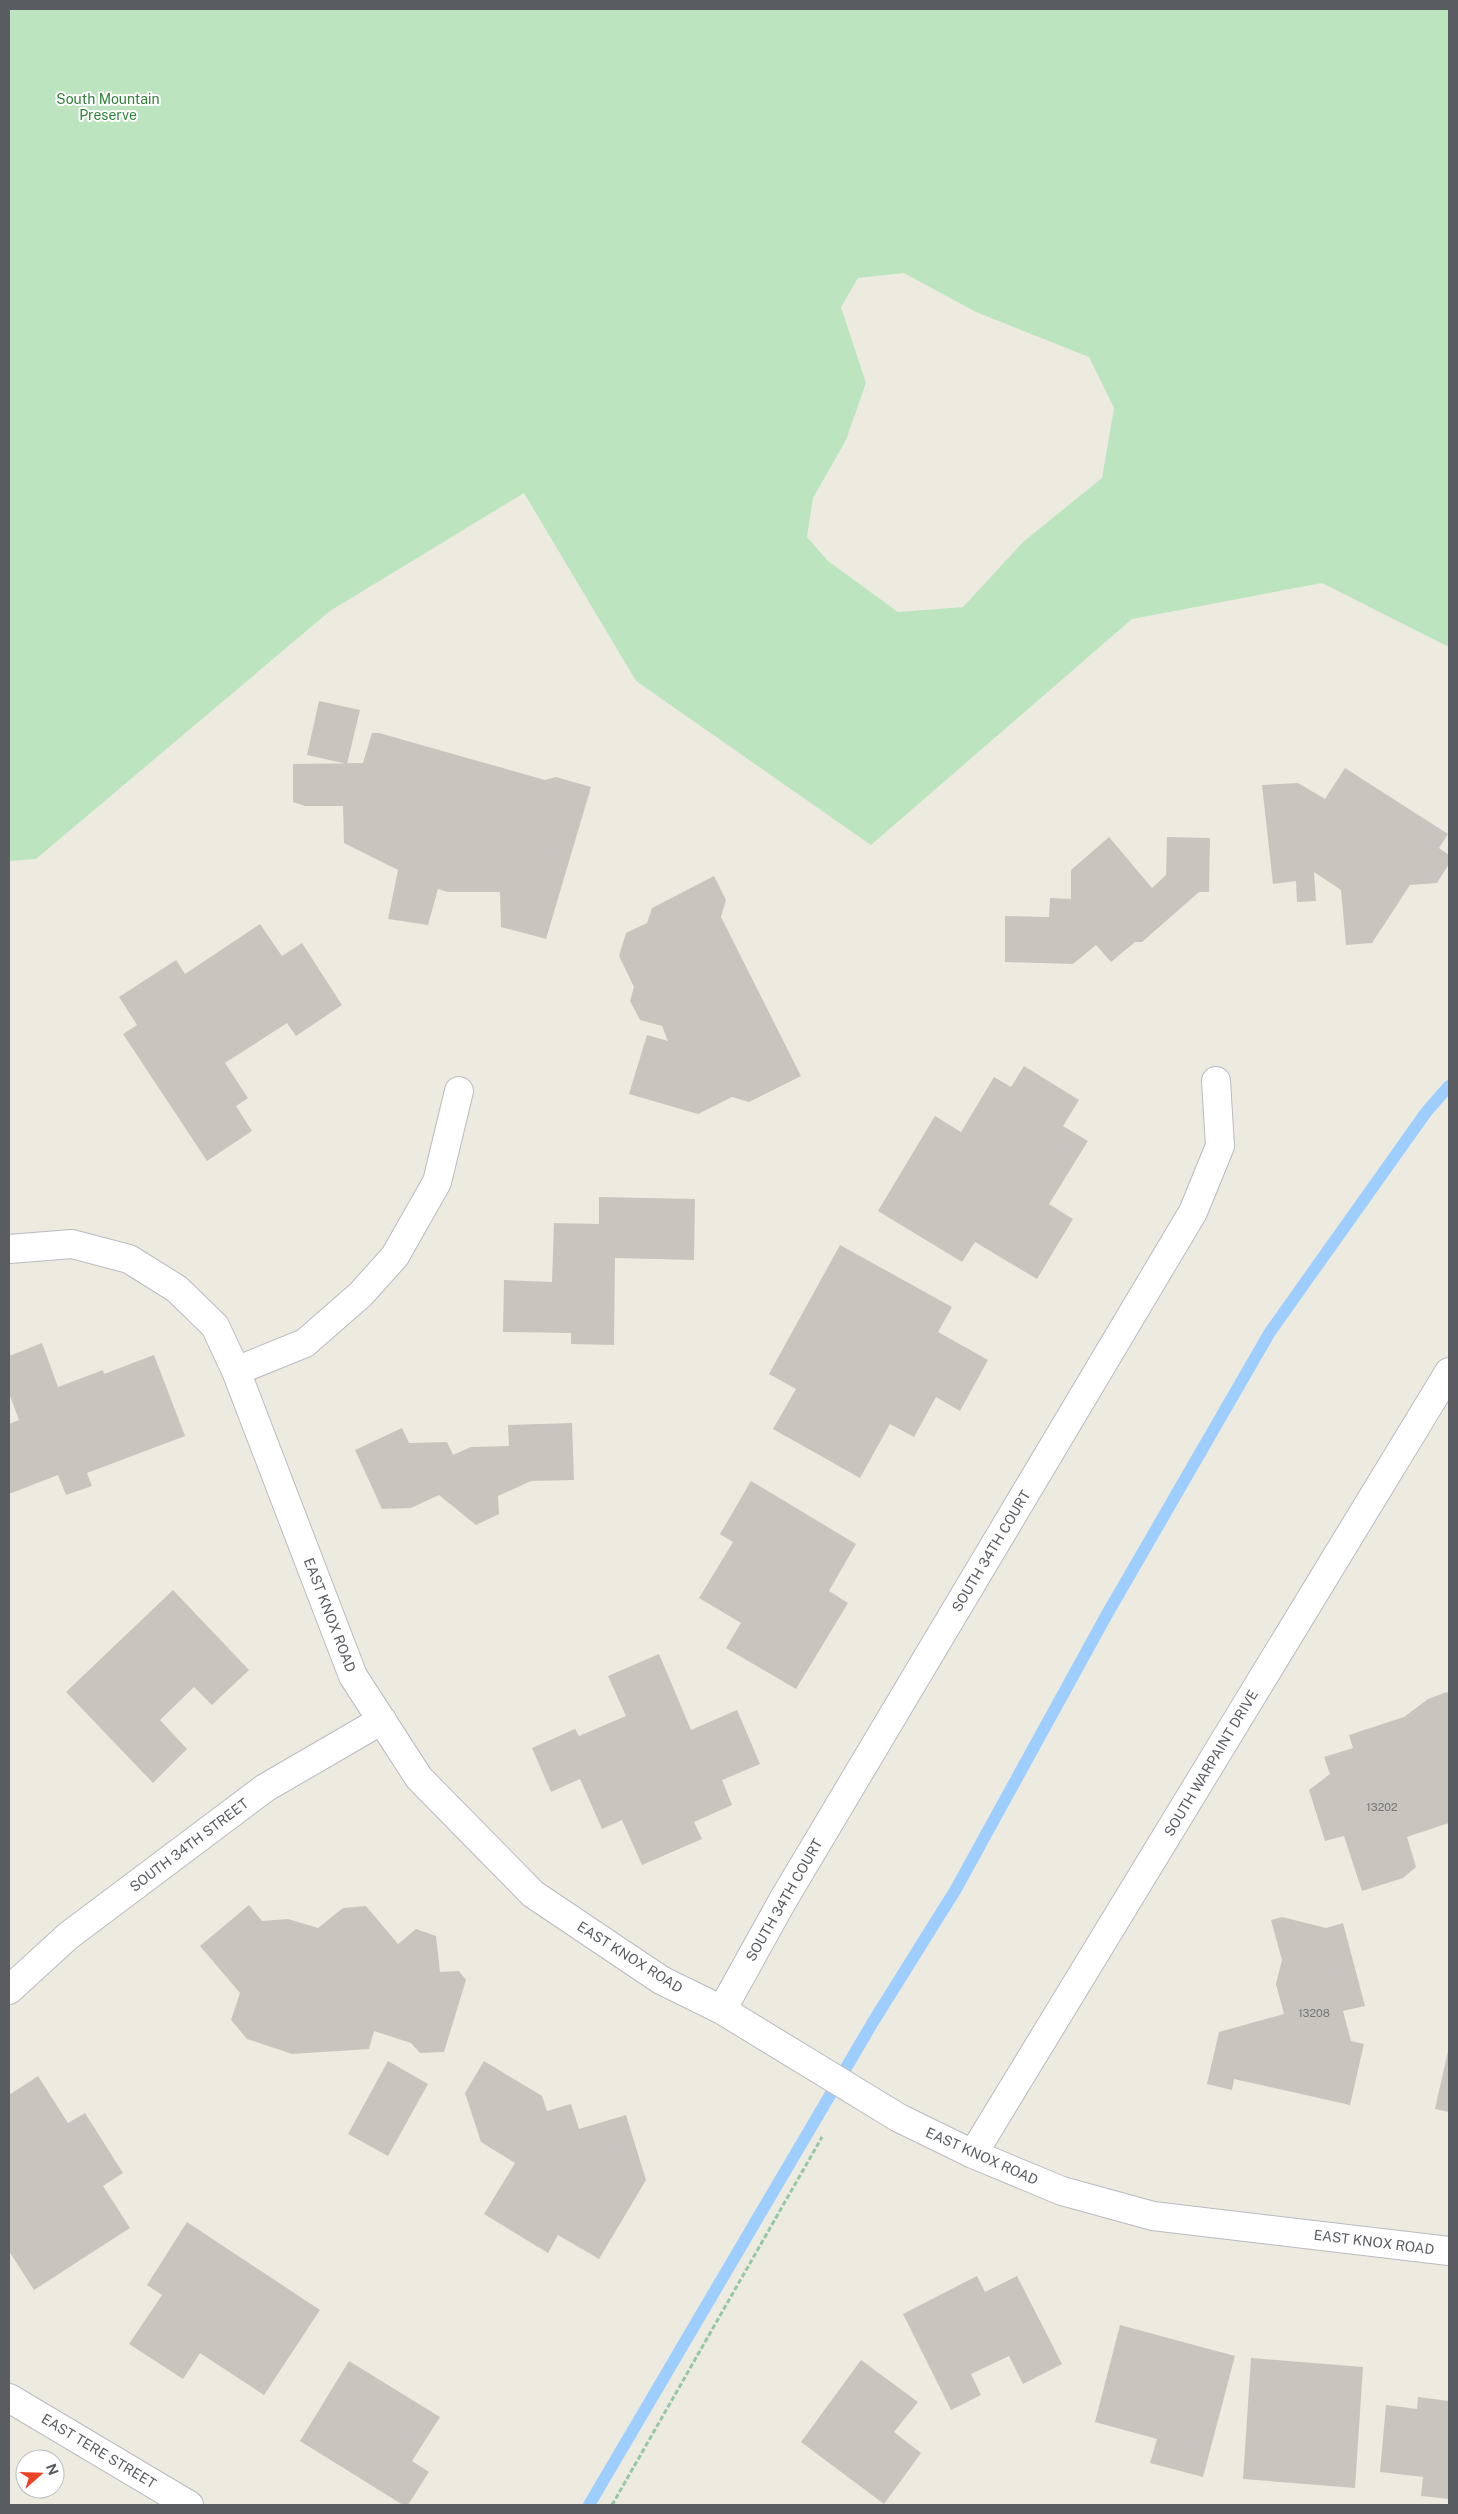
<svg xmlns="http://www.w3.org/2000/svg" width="1458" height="2514" font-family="'Public Sans',sans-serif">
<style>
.green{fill:#bce5bf;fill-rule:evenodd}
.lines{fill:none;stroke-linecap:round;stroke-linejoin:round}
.stream{stroke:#9eceff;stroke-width:12}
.building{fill:#c8c5be}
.street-casing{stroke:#b8bbc0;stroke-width:30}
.path{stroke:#95c6a6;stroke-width:3;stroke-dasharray:5 2.5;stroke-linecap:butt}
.street{stroke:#fff;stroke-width:28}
.labels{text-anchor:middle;stroke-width:4;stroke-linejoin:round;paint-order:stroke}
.number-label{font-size:11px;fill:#757779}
.park-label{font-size:14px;fill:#31813b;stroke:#fff}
.street-label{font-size:14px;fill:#595d62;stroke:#fff}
</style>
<rect width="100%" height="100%" fill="#edebe0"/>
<path class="green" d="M9,9H1449V647L1322,583L1132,619L871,845L636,681L524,493L330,611L36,859L9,861ZM904,273L976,312L1089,357L1114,408L1102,478L1023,542L963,607L898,612L828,561L807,537L813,498L846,440L866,383L841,307L858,278Z"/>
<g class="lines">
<path class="stream" d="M589,2505L873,2022L956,1889L1106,1616L1270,1332L1427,1111L1449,1086"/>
</g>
<path class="building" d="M319,701L360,710L347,764L307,755Z
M372,733H379L545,780L556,777L591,787L546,939L501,927L500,892H448L438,889L428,925L388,919L398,870L344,843L343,806H305L293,802V764L363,763Z
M1345,768L1448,834L1439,848L1449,855V864L1437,883L1410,885L1372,943L1346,945L1341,890L1314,872L1316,901L1297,902L1296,881L1273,884L1262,785L1298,783L1325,799Z
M1109,837L1152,888L1166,875L1167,837L1210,838L1209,892H1199L1142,942H1135L1111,962L1096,945L1073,964L1005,962V916L1049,917L1050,898L1071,899V870Z
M714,876L726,900L721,917L801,1076L749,1102L732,1097L698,1114L629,1094L647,1035L668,1041L662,1026L640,1020L630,1001L634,987L619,956L626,933L647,923L652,908Z
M260,924L282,956L302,943L342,1005L296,1036L287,1023L225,1063L248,1098L236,1106L252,1131L207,1161L123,1034L137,1025L119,997L176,960L185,974Z
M1024,1066L1079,1100L1063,1126L1088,1141L1049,1204L1073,1219L1037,1279L975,1242L962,1262L878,1211L935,1116L961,1132L994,1077L1011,1087Z
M599,1197L695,1199L694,1260L615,1258L614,1345L571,1344V1333L503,1332L504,1280L552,1282L554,1223L599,1224Z
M840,1245L952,1307L938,1332L988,1360L960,1411L936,1397L914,1437L890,1424L860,1478L773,1429L796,1389L769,1374Z
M42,1343L58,1387L103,1370L104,1374L154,1355L185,1436L87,1473L92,1486L66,1495L58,1475L9,1494V1424L19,1420L9,1393V1356Z
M572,1423L574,1480L531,1481L498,1496L499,1514L476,1525L439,1495L411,1508L382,1509L355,1450L402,1428L409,1443L447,1442L453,1455L471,1447L509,1446L508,1425Z
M751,1481L856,1544L829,1591L848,1603L796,1689L726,1648L741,1623L699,1598L733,1542L720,1534Z
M173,1590L249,1670L212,1705L194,1687L160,1720L187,1749L153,1783L66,1692Z
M659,1654L691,1730L737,1710L760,1764L722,1780L732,1805L694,1822L702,1839L642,1865L622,1820L602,1829L580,1779L551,1792L532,1748L575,1729L579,1736L626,1716L608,1676Z
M1447,1692L1449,1695V1823L1407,1837L1416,1867L1403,1878L1362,1891L1344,1836L1325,1841L1309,1790L1330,1774L1324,1757L1353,1748L1349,1735L1404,1717L1428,1699Z
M249,1905L262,1921L288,1919L318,1928L343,1908L366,1906L398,1944L416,1929L436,1936L440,1972L459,1971L466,1980L444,2052L420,2053L411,2043L374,2031L369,2049L292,2054L247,2039L231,2020L240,1993L200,1946Z
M1282,1917L1326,1928L1343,1923L1365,2006L1343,2011L1351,2041L1364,2044L1350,2105L1234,2079L1232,2090L1207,2084L1219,2032L1284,2014L1276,1984L1282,1960L1271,1920Z
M1448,2051H1449V2112L1435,2109Z
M388,2061L428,2084L388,2156L348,2134Z
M484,2061L542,2096L547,2111L571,2104L579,2129L626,2115L646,2180L599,2259L558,2235L548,2253L484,2214L515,2163L481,2142L465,2093Z
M38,2076L68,2123L85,2113L123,2173L103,2186L130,2228L34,2290L9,2251V2095Z
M187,2222L320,2310L264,2395L200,2353L183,2379L129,2344L162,2295L147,2285Z
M977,2276L985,2292L1017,2276L1062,2364L1023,2384L1009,2356L971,2374L981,2395L951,2410L903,2314Z
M1120,2325L1235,2356L1203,2477L1150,2463L1157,2439L1095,2422Z
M1251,2358L1363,2367L1355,2488L1243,2479Z
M861,2360L918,2402L894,2432L921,2453L884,2504L801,2442Z
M349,2361L440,2417L412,2461L429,2472L408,2505H403L300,2441Z
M1418,2397L1449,2401V2499L1421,2496L1423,2477L1380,2472L1386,2405L1417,2409Z"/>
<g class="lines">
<g class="street-casing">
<path id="street" d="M9,1249L72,1244L129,1259L177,1289L215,1326L236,1371L353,1676L419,1778L533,1894L661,1980L722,2010L899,2118L973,2154L1062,2191L1153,2216L1449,2251
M236,1371L305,1343L361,1294L395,1256L437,1182L459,1091
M9,1990L68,1936L265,1788L382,1720
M722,2010L783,1900L1193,1212L1220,1146L1216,1081
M973,2154L1449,1372
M9,2398L189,2505"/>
</g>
<path class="path" d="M612,2505L822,2137"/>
<use href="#street" class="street"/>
</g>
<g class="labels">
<g class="number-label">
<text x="1382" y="1811">13202</text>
<text x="1314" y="2017">13208</text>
</g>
<g class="park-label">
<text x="108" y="104">South Mountain<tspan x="108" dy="16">Preserve</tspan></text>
</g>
<g class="street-label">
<text transform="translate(991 1551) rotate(-59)" y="5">SOUTH 34TH COURT</text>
<text transform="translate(330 1615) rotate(69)" y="5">EAST KNOX ROAD</text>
<text transform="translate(1211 1763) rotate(-59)" y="5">SOUTH WARPAINT DRIVE</text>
<text transform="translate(189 1845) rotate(-37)" y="5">SOUTH 34TH STREET</text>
<text transform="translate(784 1900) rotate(-60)" y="5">SOUTH 34TH COURT</text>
<text transform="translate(630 1957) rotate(32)" y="5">EAST KNOX ROAD</text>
<text transform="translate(982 2156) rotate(24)" y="5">EAST KNOX ROAD</text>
<text transform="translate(1374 2242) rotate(7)" y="5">EAST KNOX ROAD</text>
<text transform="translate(99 2451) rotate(31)" y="5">EAST TERE STREET</text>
</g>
</g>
<rect width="1458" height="2514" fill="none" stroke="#595d62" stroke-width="20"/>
<g transform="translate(40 2474) rotate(70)"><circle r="24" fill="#ffffff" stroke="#bdbec0"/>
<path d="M0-4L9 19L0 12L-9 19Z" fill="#ec4427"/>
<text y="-8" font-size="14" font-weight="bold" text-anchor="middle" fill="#595d62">N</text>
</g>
</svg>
